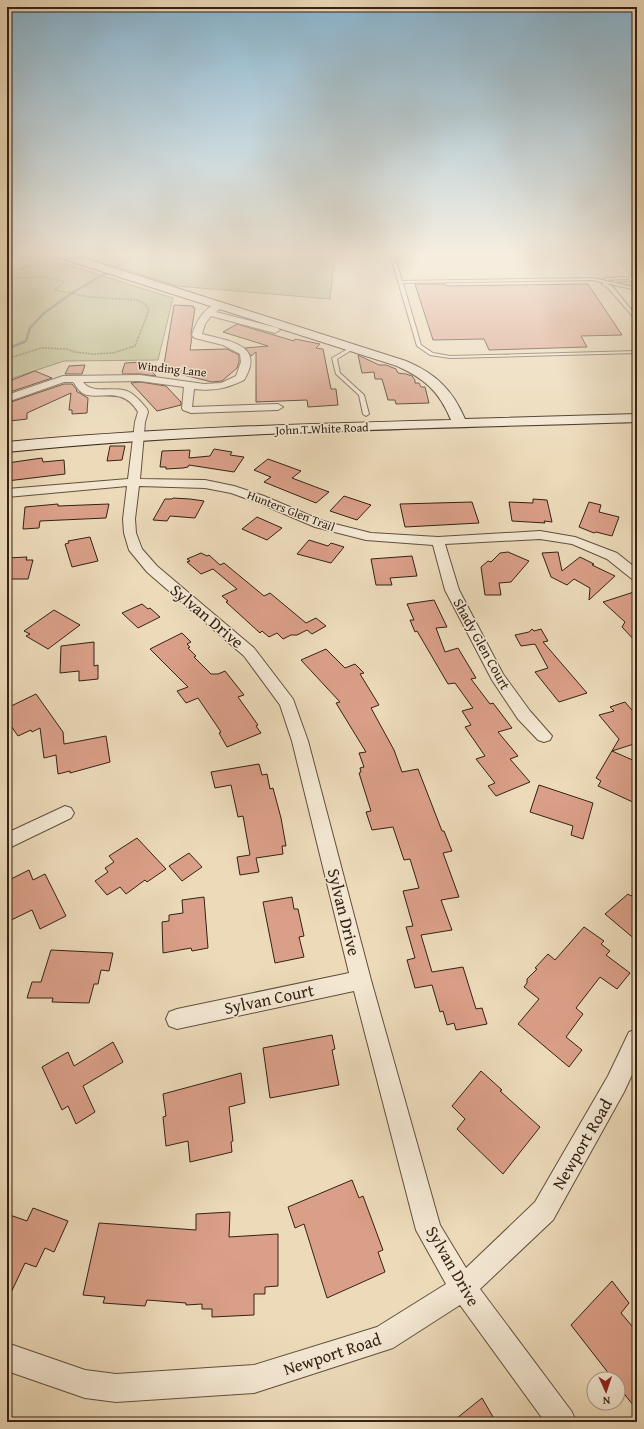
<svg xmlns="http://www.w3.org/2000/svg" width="644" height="1429" font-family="'Gentium Book Plus',serif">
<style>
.green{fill:#babe8d;stroke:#787050}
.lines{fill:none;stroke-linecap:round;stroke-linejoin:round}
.stream{stroke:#717d72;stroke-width:2.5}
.building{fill:#da9f88;stroke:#352114}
.lane-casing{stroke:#634f3d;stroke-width:2}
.street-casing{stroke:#634f3d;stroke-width:2}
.secondary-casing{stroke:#352114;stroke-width:2}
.path{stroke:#352114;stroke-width:1.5;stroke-dasharray:0.5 1;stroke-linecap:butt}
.lane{fill:#f3e7d2;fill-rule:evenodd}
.street{fill:#f3e7d2;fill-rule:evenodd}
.secondary{fill:#f3e7d2;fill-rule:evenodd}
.labels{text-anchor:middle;stroke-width:3;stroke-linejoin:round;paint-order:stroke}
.far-street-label{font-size:12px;fill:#352114;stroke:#f3e7d2}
.street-label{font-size:14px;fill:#352114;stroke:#f3e7d2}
.near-street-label{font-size:17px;fill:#352114;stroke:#f3e7d2}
</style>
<rect width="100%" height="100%" fill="#ecdab9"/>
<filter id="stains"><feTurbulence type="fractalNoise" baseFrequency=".005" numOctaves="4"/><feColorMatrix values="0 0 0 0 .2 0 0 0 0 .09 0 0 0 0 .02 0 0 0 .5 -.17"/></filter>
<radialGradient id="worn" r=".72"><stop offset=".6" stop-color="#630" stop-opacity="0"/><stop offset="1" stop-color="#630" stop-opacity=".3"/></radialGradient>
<path class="green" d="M97,254H331L334,262L330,299L177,286L88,258Z
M613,254H625L637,267V287L617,282L632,281L633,279Z
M49,259L173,298L158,360L64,361L7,380V273Z"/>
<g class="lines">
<path class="stream" d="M7,349L26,341L30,328L44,313L75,291L140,254"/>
</g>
<path class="building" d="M415,284H445L446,286L588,284L622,335L581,336L587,347L489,350L484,339L433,340Z
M174,305L194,306L193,308H195L191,334L192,337L190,350L227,349L239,355V362L237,368L222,381L212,382L163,370Z
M237,324L294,341L295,339L320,344L316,348L323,349L331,389H336L338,405L308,407L307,400L256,402V352L251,356L245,348L268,346L223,332Z
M358,355L379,365H386L396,369L398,373L406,374L412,376L415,380V383H419L421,387H425L429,403L396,404L395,400H388L382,379H375L374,372L362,373Z
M143,362L156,376L140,374H123L122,372L125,363Z
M85,365L82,374H65L69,366Z
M35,371L52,378L7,393V382Z
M140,382L166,386L181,402V405L157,411L131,383Z
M64,384H72L77,390L76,391L88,398L87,413L72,414V410H69L71,393L27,413V419L10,421L8,403Z
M110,446H125L122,460L107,461Z
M214,449L232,452L230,455L244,457L234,472L189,465L188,467L183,468L166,469V467H160L162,451L190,450L189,458L210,456Z
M42,458L43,462L64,460L65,474L7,481V463Z
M268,459L301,471L292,478L329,492L316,503L264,482L271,477L254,470Z
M344,496L371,505L357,520L330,511Z
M173,498L190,499L204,501L195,518L170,516L167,521L153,520L165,499H172Z
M533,499L547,500L552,522L544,521L545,523L512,521L509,502L533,503Z
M472,502L479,523L405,527L400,504Z
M589,502L601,505L599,512L619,517L612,536L596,532L594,533L579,527Z
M58,504V506L109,504L106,518L40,521L39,528L23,529L25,507Z
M257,517L282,528L267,540L242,529Z
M90,537L98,561L72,567L65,544L69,543L68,541Z
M309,540L328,546L331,543L344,547L331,563L297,554Z
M508,552L529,561L511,582L499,583L501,595H485L481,567L488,561L491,562L500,553Z
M558,552L562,571L580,557L594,564L592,565L615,576L589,600L590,588L574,579L567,585L551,577L542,553Z
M201,553L207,556L209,555L220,565L224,563L264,596L270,593L306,623L316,618L326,626L312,634L307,630L297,635H291L283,639L277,633L269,637L262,631L260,633L226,602L228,601L222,596L237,589L213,569L201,574L187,562L190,561L187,559Z
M412,556L417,576L390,578L392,585H376L371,559Z
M27,557L26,560H33L28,579H7V558Z
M637,591V643L622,627L625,622L603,602Z
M434,600L447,627L436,628L445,652L458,648L476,678L471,679L490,704L493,703L512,728L498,732L518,756L510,759L530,782L496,796L488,786L495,783L476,759L485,756L465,727L471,725L462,711L473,708L455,683L448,684L417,631L415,632L410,620H414L407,604Z
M142,604L148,609L150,608L160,617L138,628L122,613Z
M54,610L80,625L48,649L26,636L30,634L24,631Z
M532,629L534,631L541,629L548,641L543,642L587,693L559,702L535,672L548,668L535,644L521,646L515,635L529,632Z
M182,633L191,642L187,644L190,647L188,648L196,656L194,657L211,674H218L225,671L244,695L238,697L258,725L256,726L261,733L227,747L219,733L221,732L198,698L186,703L177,691L188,687L150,649Z
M94,642V666L98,665V679L79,681V671L60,673L61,646Z
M326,649L345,668L355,664L364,673L360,674L379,705L371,708L394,750L402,772L418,769L442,831H444L452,851L443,853L459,897L441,900L452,930L421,935L432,972L463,967L476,1009L482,1008L487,1024L456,1030L454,1023L447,1025L443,1011L440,1012L432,985L415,988L407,960L415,958L406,927L413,926L403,891L419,888L410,859L404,860L393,827L372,830L366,812L371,811L359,773L361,772L360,768L364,767L359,753L366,752L336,703L340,702L301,660Z
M36,694L63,732L64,744L106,736L110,762L70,773V771L58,774L56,755L44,758L40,728L32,732L31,730L18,736L7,720V708Z
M625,702L637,716V743L612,751L637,762V804L598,786L601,781L596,778L619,739L599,715L614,711L610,707Z
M259,764L262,775L267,774L270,789L273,788L281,818L286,846H282L283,854L256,858L259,872L240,875L237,857L250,855L243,816L238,817L231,785L215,788L211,772Z
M539,785L593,803L583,839L571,835L573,826L530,812Z
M137,838L166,869L147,882L145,880L126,894L120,887L107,895L95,881L108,872L105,868L114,862L109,856Z
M189,853L202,867L182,881L169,866Z
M29,870L33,880L45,874L66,916L40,929L32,910L7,922V881Z
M637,890V941L605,914L628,894L631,896Z
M204,897L208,948L192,951L191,948L163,953L162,922L169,921V915L183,913L182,900Z
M292,897L294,909H298L304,936L299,937L304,957L275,963L263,902Z
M584,927L604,941L601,944L610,951L606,955L630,973L617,989L600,977L576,1008L583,1014L566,1037L582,1050L569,1067L518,1024L539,999L524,987L527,983V979L537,969L535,968L548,954L555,960Z
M51,950L113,953L109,971L101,970L98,984H94L89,1003L52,1002L53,998H27L32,982H41Z
M332,1035L335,1049L332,1050L339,1085L270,1098L263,1048Z
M113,1042L123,1062L83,1086L95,1112L76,1124L68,1106L62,1110L42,1067L68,1052L74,1066Z
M481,1071L502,1090L500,1091L540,1127L503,1174L457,1129L465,1119L452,1106Z
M241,1073L245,1103L229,1107L233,1141L231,1142L232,1152L190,1162L188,1141L166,1146L163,1117L166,1116L163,1094Z
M352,1180L359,1198L363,1196L383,1250L378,1252L385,1272L327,1298L304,1224L295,1228L288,1207Z
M33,1208L68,1221L54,1252L45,1248L36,1267L25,1263L7,1301V1214L27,1221Z
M230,1212L229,1237L278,1234V1286L265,1287V1294H254V1315L212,1317V1309H202V1304L186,1305V1303L147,1300L145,1306L103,1303L105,1297L83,1295L99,1223L196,1230V1214Z
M612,1281L629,1303L621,1313L637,1332V1410L618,1386V1379H613L571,1325Z
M482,1398L496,1422H452Z"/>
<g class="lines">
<g class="lane-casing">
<path id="lane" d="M77,254H84L71,259L69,258Z
M390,254H394L402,281L593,278L637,288V290L605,283L612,286L637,317V321L608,288L603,285L602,284L604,283L593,280L403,283L421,345L433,353L450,356L637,351V353L450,358L430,355L417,346Z
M627,277H628V279L606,280L604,279L606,278Z
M353,346L355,347V348L337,359L340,373L364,395L369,414L366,416L363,414L359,395L336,374L332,358Z"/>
</g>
<g class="street-casing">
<path id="street" d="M221,302L225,305L216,312L278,328L280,330L275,333L211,316L205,324L202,334C228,341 266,344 244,380C225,389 214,391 194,389L192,407L278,404L283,407L278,410L191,413L183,410L182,408L184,387L140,381L83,382C93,396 117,384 131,393C137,397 143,404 147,409L148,412L145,422L140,479L205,480L234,486L264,496L323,521L371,533L438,537L540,531L575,537L617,553L637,569V580L632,579L607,559L572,544L540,539L445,544L459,590L503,674L530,711L552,736L550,740L544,742L538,740L518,719L492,680L445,590L433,545L366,540L315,527L256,502L231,493L205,488L139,486L135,519L136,533L142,549L157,566L254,648L293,699L308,741L371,980L440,1225L466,1268L535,1202L608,1076L629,1032L637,1029V1064L624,1092L553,1220L480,1289L572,1412L576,1422H545L460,1305L393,1348L254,1393L116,1402L85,1398L7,1371V1343L85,1370L116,1374L254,1365L377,1327L446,1284L416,1230L354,991L177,1029L169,1026L166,1019L169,1012L177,1009L349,973L292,741L280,705L244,656L147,572L129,550L124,533L123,519L127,486L7,497V489L128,479L135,422L138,412C121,382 92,405 79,390C77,388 75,384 73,382H64L7,402V395L63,376L140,375L204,384L221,383L236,376L241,362L240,354L223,345L195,338L192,335C197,320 205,306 221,302Z
M65,806L71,808L74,813L71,818L7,849V833Z"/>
</g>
<g class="secondary-casing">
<path id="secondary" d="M53,254H70L406,361C436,374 452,389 465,419L637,414V422C427,429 216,431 7,452V442C154,428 303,424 451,420C439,391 425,379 397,366L54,256Z"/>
</g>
<path class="path" d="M7,279L42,277L62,281L64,282L55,290L90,297L136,300L144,303L149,310L135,346L113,353L92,354L75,352L67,349L41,348L7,359"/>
<use href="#lane" class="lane"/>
<use href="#street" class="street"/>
<use href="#secondary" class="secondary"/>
</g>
<linearGradient id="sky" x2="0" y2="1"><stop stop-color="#88b6d2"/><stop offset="0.56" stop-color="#f6eee0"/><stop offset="1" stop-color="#f6eee0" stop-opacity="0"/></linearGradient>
<rect width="644" height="454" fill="url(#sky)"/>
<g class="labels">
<g class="far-street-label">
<text transform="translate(172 369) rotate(6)" y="4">Winding Lane</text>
<text transform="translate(322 429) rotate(-2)" y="4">John T White Road</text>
<text transform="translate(291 511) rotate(21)" y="4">Hunters Glen Trail</text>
</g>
<g class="street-label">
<text transform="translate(482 644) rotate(61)" y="5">Shady Glen Court</text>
</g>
<g class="near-street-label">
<text transform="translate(207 616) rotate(40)" y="6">Sylvan Drive</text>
<text transform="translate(344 912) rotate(76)" y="6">Sylvan Drive</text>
<text transform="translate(269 999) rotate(-12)" y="6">Sylvan Court</text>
<text transform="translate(582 1144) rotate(-60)" y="6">Newport Road</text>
<text transform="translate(453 1266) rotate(60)" y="6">Sylvan Drive</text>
<text transform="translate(332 1354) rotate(-18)" y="6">Newport Road</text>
</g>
</g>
<rect width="644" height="1429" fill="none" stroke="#ecdab9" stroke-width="24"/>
<rect x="8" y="8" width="628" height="1413" fill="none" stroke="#352114" stroke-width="2"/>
<rect x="12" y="12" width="620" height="1405" fill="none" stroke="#352114"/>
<g transform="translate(606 1391) rotate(177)"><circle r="19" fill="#f3e7d2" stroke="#a79886"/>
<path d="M0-3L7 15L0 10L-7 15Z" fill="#8f2418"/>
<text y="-6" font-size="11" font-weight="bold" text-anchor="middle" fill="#352114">N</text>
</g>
<rect width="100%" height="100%" filter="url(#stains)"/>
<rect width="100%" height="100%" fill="url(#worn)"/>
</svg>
